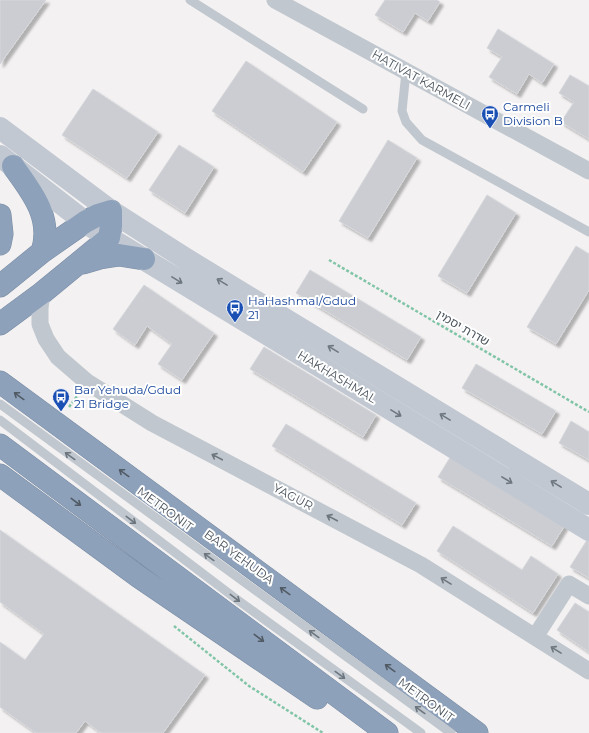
<svg xmlns="http://www.w3.org/2000/svg" width="589" height="733" font-family="Montserrat,'Noto Sans Hebrew',sans-serif">
<style>
.building{fill:#cbcdd2;stroke:#d5d7db;filter:url(#shadow)}
.lines{fill:none;stroke-linecap:round;stroke-linejoin:round}
.highway-casing{stroke:#798ca5;stroke-width:23}
.path{stroke:#80c5a7;stroke-width:2.5;stroke-dasharray:3 2;stroke-linecap:butt}
.lane{stroke:#c0c7ce;stroke-width:9}
.street{stroke:#c0c7ce;stroke-width:17}
.secondary{stroke:#c1c8d2;stroke-width:22}
.highway{stroke:#8ea1ba;stroke-width:22}
.oneway{stroke:#6e767f}
.oneway2{stroke:#515b65}
.oneway3{stroke:#6d767e}
.labels{text-anchor:middle;stroke-width:4;stroke-linejoin:round;paint-order:stroke}
.street-label{font-size:12px;fill:#4a535c;stroke:#fff}
.transit-label{font-size:12px;fill:#164399;stroke:#fff;text-anchor:start}
</style>
<defs>
<filter id="shadow"><feDropShadow dx="3.5" dy="3.5" stdDeviation="1" flood-color="#0004"/></filter>
</defs>
<rect width="100%" height="100%" fill="#f3f1f1"/>
<path class="building" d="M0,0H46L0,64Z
M385,0H437L440,2L428,21L415,13L403,32L375,15Z
M498,29L554,64L542,83L529,74L517,94L489,77L502,57L487,48Z
M246,61L337,122L303,172L212,111Z
M570,75L589,86V139L561,122L574,102L559,93Z
M93,89L158,132L127,178L62,135Z
M388,140L417,158L368,238L339,221Z
M179,145L214,167L185,213L149,190Z
M487,195L516,213L467,293L438,276Z
M576,246L589,254V290L556,344L527,327Z
M310,270L421,337L407,360L296,293Z
M144,285L214,333L182,380L158,364L172,344L147,326L135,345L113,329Z
M264,347L376,415L363,437L250,369Z
M476,364L556,411L542,434L462,388Z
M571,421L589,432V460L559,443Z
M286,424L416,503L402,525L272,446Z
M451,456L565,525L552,546L438,477Z
M453,526L522,570L531,556L558,574L533,613L437,551Z
M0,530L205,675L163,733H101L85,721L76,733H36L0,707V642L25,660L44,634L0,602Z
M587,540L589,541V578L570,567Z
M575,603L589,612V652L557,630Z"/>
<g class="lines">
<g class="highway-casing">
<path id="highway" d="M13,166C32,192 53,218 42,252
M0,215L2,234L0,244
M83,263L100,258L119,255L144,259
M0,286L42,252L85,222L98,215L111,211V226L109,238L42,293L0,324
M0,382L477,733
M0,445L387,733
M0,475L139,577L317,698"/>
</g>
<path class="path" d="M329,260L589,412
M69,407L78,395
M174,626L249,686L323,733"/>
<path class="lane" d="M190,0L363,109
M406,72L402,111L406,122L422,140L589,232
M0,404L451,733
M0,420L239,601L421,733"/>
<path class="street" d="M275,0L589,171
M42,293L40,308V324L46,339L58,357L87,382L152,423L421,565L589,671
M535,637L569,584L589,596"/>
<path class="secondary" d="M0,128L111,211L186,259L589,504
M0,156L85,222L109,238L589,530"/>
<use href="#highway" class="highway"/>
</g>
<defs><path id="oneway-shaft" d="M-6 0H5M1.5-3L5.5 0L1.5 3" fill="none" stroke-width="1.6" stroke-linecap="round" stroke-linejoin="round"/></defs>
<g class="oneway">
<use href="#oneway-shaft" transform="translate(177 280) rotate(31)"/>
<use href="#oneway-shaft" transform="translate(222 282) rotate(-149)"/>
<use href="#oneway-shaft" transform="translate(333 349) rotate(-149)"/>
<use href="#oneway-shaft" transform="translate(396 413) rotate(31)"/>
<use href="#oneway-shaft" transform="translate(445 417) rotate(-149)"/>
<use href="#oneway-shaft" transform="translate(507 480) rotate(31)"/>
<use href="#oneway-shaft" transform="translate(556 484) rotate(-149)"/>
</g>
<g class="oneway2">
<use href="#oneway-shaft" transform="translate(19 396) rotate(-144)"/>
<use href="#oneway-shaft" transform="translate(124 473) rotate(-144)"/>
<use href="#oneway-shaft" transform="translate(76 502) rotate(37)"/>
<use href="#oneway-shaft" transform="translate(285 591) rotate(-144)"/>
<use href="#oneway-shaft" transform="translate(259 638) rotate(37)"/>
<use href="#oneway-shaft" transform="translate(390 668) rotate(-144)"/>
</g>
<g class="oneway3">
<use href="#oneway-shaft" transform="translate(70 456) rotate(-144)"/>
<use href="#oneway-shaft" transform="translate(217 457) rotate(-152)"/>
<use href="#oneway-shaft" transform="translate(332 518) rotate(-152)"/>
<use href="#oneway-shaft" transform="translate(131 520) rotate(37)"/>
<use href="#oneway-shaft" transform="translate(209 557) rotate(-144)"/>
<use href="#oneway-shaft" transform="translate(446 581) rotate(-148)"/>
<use href="#oneway-shaft" transform="translate(235 598) rotate(37)"/>
<use href="#oneway-shaft" transform="translate(314 634) rotate(-144)"/>
<use href="#oneway-shaft" transform="translate(556 650) rotate(-148)"/>
<use href="#oneway-shaft" transform="translate(340 675) rotate(36)"/>
<use href="#oneway-shaft" transform="translate(420 710) rotate(-144)"/>
</g>
<defs>
<g id="bus-pin" transform="scale(0.9)"><path d="M0 17L-7.5 6A9.5 9.5 0 1 1 7.5 6Z" fill="#1a4fb4" stroke="#fff"/><path d="M-5-6H5V4H4V6H2V4H-2V6H-4V4H-5ZM-3.5-4V0h7V-4ZM-3.5 1.2v1.5H-2V1.2ZM2 1.2v1.5H3.5V1.2Z" fill="#fff"/></g>
</defs>
<g fill-rule="evenodd">
<use href="#bus-pin" x="490" y="114"/>
<use href="#bus-pin" x="235" y="308"/>
<use href="#bus-pin" x="61" y="397"/>
</g>
<g class="labels">
<g class="street-label">
<text transform="translate(421 80) rotate(29)" y="4">HATIVAT KARMELI</text>
<text transform="translate(463 328) rotate(30)" y="4">שדרת יסמין</text>
<text transform="translate(337 377) rotate(31)" y="4">HAKHASHMAL</text>
<text transform="translate(293 497) rotate(28)" y="4">YAGUR</text>
<text transform="translate(165 509) rotate(36)" y="4">METRONIT</text>
<text transform="translate(239 557) rotate(36)" y="4">BAR YEHUDA</text>
<text transform="translate(426 700) rotate(36)" y="4">METRONIT</text>
</g>
<g class="transit-label">
<text x="503" y="111">Carmeli<tspan x="503" dy="14">Division B</tspan></text>
<text x="248" y="305">HaHashmal/Gdud<tspan x="248" dy="14">21</tspan></text>
<text x="74" y="394">Bar Yehuda/Gdud<tspan x="74" dy="14">21 Bridge</tspan></text>
</g>
</g>
</svg>
